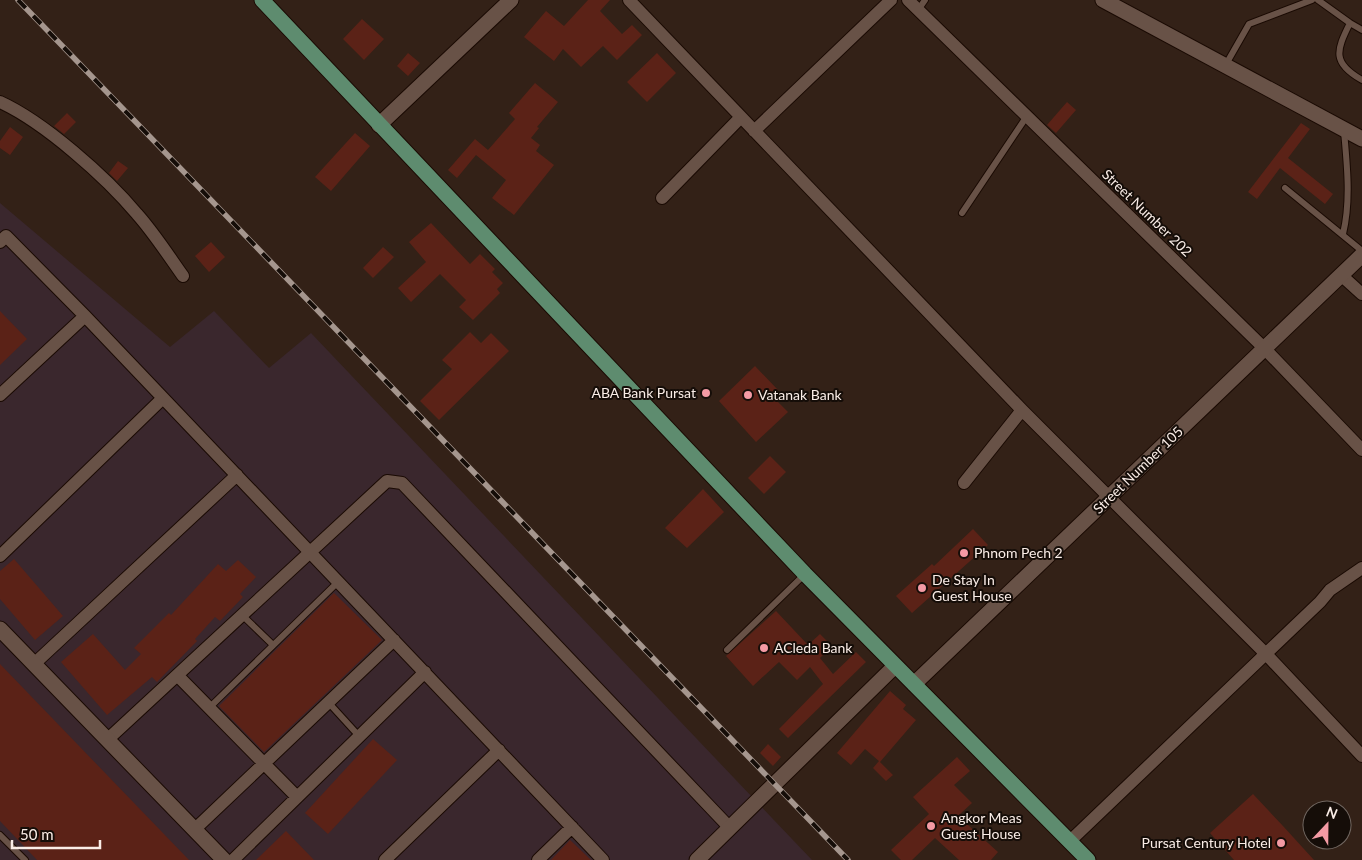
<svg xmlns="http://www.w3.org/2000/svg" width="1362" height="860" font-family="Lato,sans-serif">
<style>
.commercial{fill:#3a272d}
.building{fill:#5b2217}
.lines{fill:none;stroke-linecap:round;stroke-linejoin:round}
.lane-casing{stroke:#1a0a03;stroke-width:8}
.street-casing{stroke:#1a0a03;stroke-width:14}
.secondary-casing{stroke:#1a0a03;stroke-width:17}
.primary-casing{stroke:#1a0a03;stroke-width:17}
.lane{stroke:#685247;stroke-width:6}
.street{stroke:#685247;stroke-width:12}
.secondary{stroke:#685247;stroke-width:15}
.primary{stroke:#5e8c6f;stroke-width:15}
.rail-casing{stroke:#a5968e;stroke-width:5.5}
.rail{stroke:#150d08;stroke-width:4;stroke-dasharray:11;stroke-linecap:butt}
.poi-dot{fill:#f49aa4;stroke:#150d08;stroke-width:2}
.labels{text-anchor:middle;stroke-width:4;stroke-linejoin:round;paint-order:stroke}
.street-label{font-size:14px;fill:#faede7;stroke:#150d08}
.poi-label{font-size:14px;fill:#faede7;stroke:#150d08;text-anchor:start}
</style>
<rect width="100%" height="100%" fill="#332117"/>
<path class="commercial" d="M0,203L170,347L214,311L269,368L311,333L812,860H0Z"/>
<path class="building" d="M588,0H610L600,11L622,34L632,25L642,35L617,60L603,46L581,67L563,49L554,61L524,37L546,11L564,26Z
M362,19L384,39L364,60L343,39Z
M408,53L420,63L408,76L397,66Z
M657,53L676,73L647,102L627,82Z
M535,83L558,102L537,127L539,128L531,138L540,145L536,151L554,165L514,215L492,198L506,180L476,155L457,178L448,170L475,139L488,150L515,119L509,113Z
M1067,102L1076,110L1056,133L1047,125Z
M67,113L76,122L64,134L54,126Z
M1301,123L1310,129L1288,158L1333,194L1325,204L1280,168L1257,199L1248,192Z
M10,127L23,137L10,155L0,148V141Z
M355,133L370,146L331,191L315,177Z
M118,161L128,168L117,181L109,173Z
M431,223L470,264L480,254L495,269L492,272L503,283L497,289L500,293L473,320L459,307L466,300L440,274L411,302L398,288L426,262L409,242Z
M211,242L225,257L209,272L195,256Z
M383,247L394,257L373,278L363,268Z
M0,311L27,339L0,365Z
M470,332L481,343L491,333L509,351L439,420L420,401L452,369L442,360Z
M755,366L778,390L772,396L788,412L756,442L719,401Z
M770,456L786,472L764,494L748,478Z
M703,489L724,512L687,548L665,528Z
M973,529L988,545L912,613L896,596L932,564L934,566Z
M14,559L63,616L35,640L0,599V571Z
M238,560L256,577L240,594L243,597L220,621L215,617L195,639L197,641L157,682L152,677L107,715L61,662L93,634L125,670L141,654L134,648L169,613L171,615L218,564L226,571Z
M334,593L382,640L264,752L219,706Z
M776,611L808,645L820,634L832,646L820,658L833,674L856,652L866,662L788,738L779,729L823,684L810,667L797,680L779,662L753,686L726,656Z
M0,664L189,860H37L0,821Z
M890,691L906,705L903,709L916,720L880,762L865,749L851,765L837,753Z
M373,739L397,760L328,834L305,813Z
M768,744L781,757L773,766L760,753Z
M957,757L970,771L954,785L972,803L958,816L998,852L991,860H959L935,838L912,860H901L891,850L929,814L913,797Z
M879,761L893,775L886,781L873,768Z
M1253,794L1283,826L1314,860H1234L1210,833Z
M286,831L314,860H256Z
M570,840L591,860H551Z"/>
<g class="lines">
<g class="lane-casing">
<path id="lane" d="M1318,0L1350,23L1362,30
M918,10L925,0
M1350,23C1336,51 1332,63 1362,80
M1225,66L1249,24L1312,0
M1285,188L1362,251
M962,213L1027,116
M1343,234C1351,201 1347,165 1344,131
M242,615L273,645
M727,650L805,574
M328,702L359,736
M209,708L338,582
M0,835L25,860"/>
</g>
<g class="street-casing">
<path id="street" d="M629,0L1022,410L1265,653L1362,756
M908,0L1265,349L1362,450
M0,102C44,122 106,177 137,214C154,233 168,255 183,276
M754,131L891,0
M662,198L740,118
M0,242L6,236L85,316L603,860
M1341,275L1362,294
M0,395L85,316
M964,483L1022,410
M0,556L163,398
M34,664L237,475
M178,676L296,796
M107,740L387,481L402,483L730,828
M194,830L394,640
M1070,841L1320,602L1330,590L1362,568
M233,860L425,672
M385,860L499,750
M538,860L572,827"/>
</g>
<g class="secondary-casing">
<path id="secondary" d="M1103,0L1362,139
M379,125L511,0
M0,629L224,860
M914,684L1362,255
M697,860L895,666"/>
</g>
<g class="primary-casing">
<path id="primary" d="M262,0L805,574L1088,860"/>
</g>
<use href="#lane" class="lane"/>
<use href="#street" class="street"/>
<use href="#secondary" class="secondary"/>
<use href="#primary" class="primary"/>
<g class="rail-casing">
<path id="rail" d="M18,0L848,860"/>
</g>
<use href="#rail" class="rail"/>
</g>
<g class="poi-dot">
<circle cx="706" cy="393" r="5"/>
<circle cx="748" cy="395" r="5"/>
<circle cx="964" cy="553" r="5"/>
<circle cx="922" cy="588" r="5"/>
<circle cx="764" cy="648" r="5"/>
<circle cx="931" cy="826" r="5"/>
<circle cx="1281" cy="843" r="5"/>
</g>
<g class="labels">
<g class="street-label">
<text transform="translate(1147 213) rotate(44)" y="5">Street Number 202</text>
<text transform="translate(1138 470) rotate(-44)" y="5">Street Number 105</text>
</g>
<g class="poi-label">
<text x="696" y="398" text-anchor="end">ABA Bank Pursat</text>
<text x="758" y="400">Vatanak Bank</text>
<text x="974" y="558">Phnom Pech 2</text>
<text x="932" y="585">De Stay In<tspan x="932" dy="16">Guest House</tspan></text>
<text x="774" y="653">ACleda Bank</text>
<text x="941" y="823">Angkor Meas<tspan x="941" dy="16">Guest House</tspan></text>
<text x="1271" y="848" text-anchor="end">Pursat Century Hotel</text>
</g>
</g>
<g transform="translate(1327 825) rotate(22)"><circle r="24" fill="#150d08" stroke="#716761"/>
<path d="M0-4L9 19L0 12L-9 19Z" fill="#f49aa4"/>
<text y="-8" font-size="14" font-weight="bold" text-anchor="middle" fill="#faede7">N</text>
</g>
<path d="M12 840v8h88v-8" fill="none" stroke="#faede7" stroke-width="2.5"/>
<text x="20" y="840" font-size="15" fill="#faede7" stroke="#150d08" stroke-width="4" paint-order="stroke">50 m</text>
</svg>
